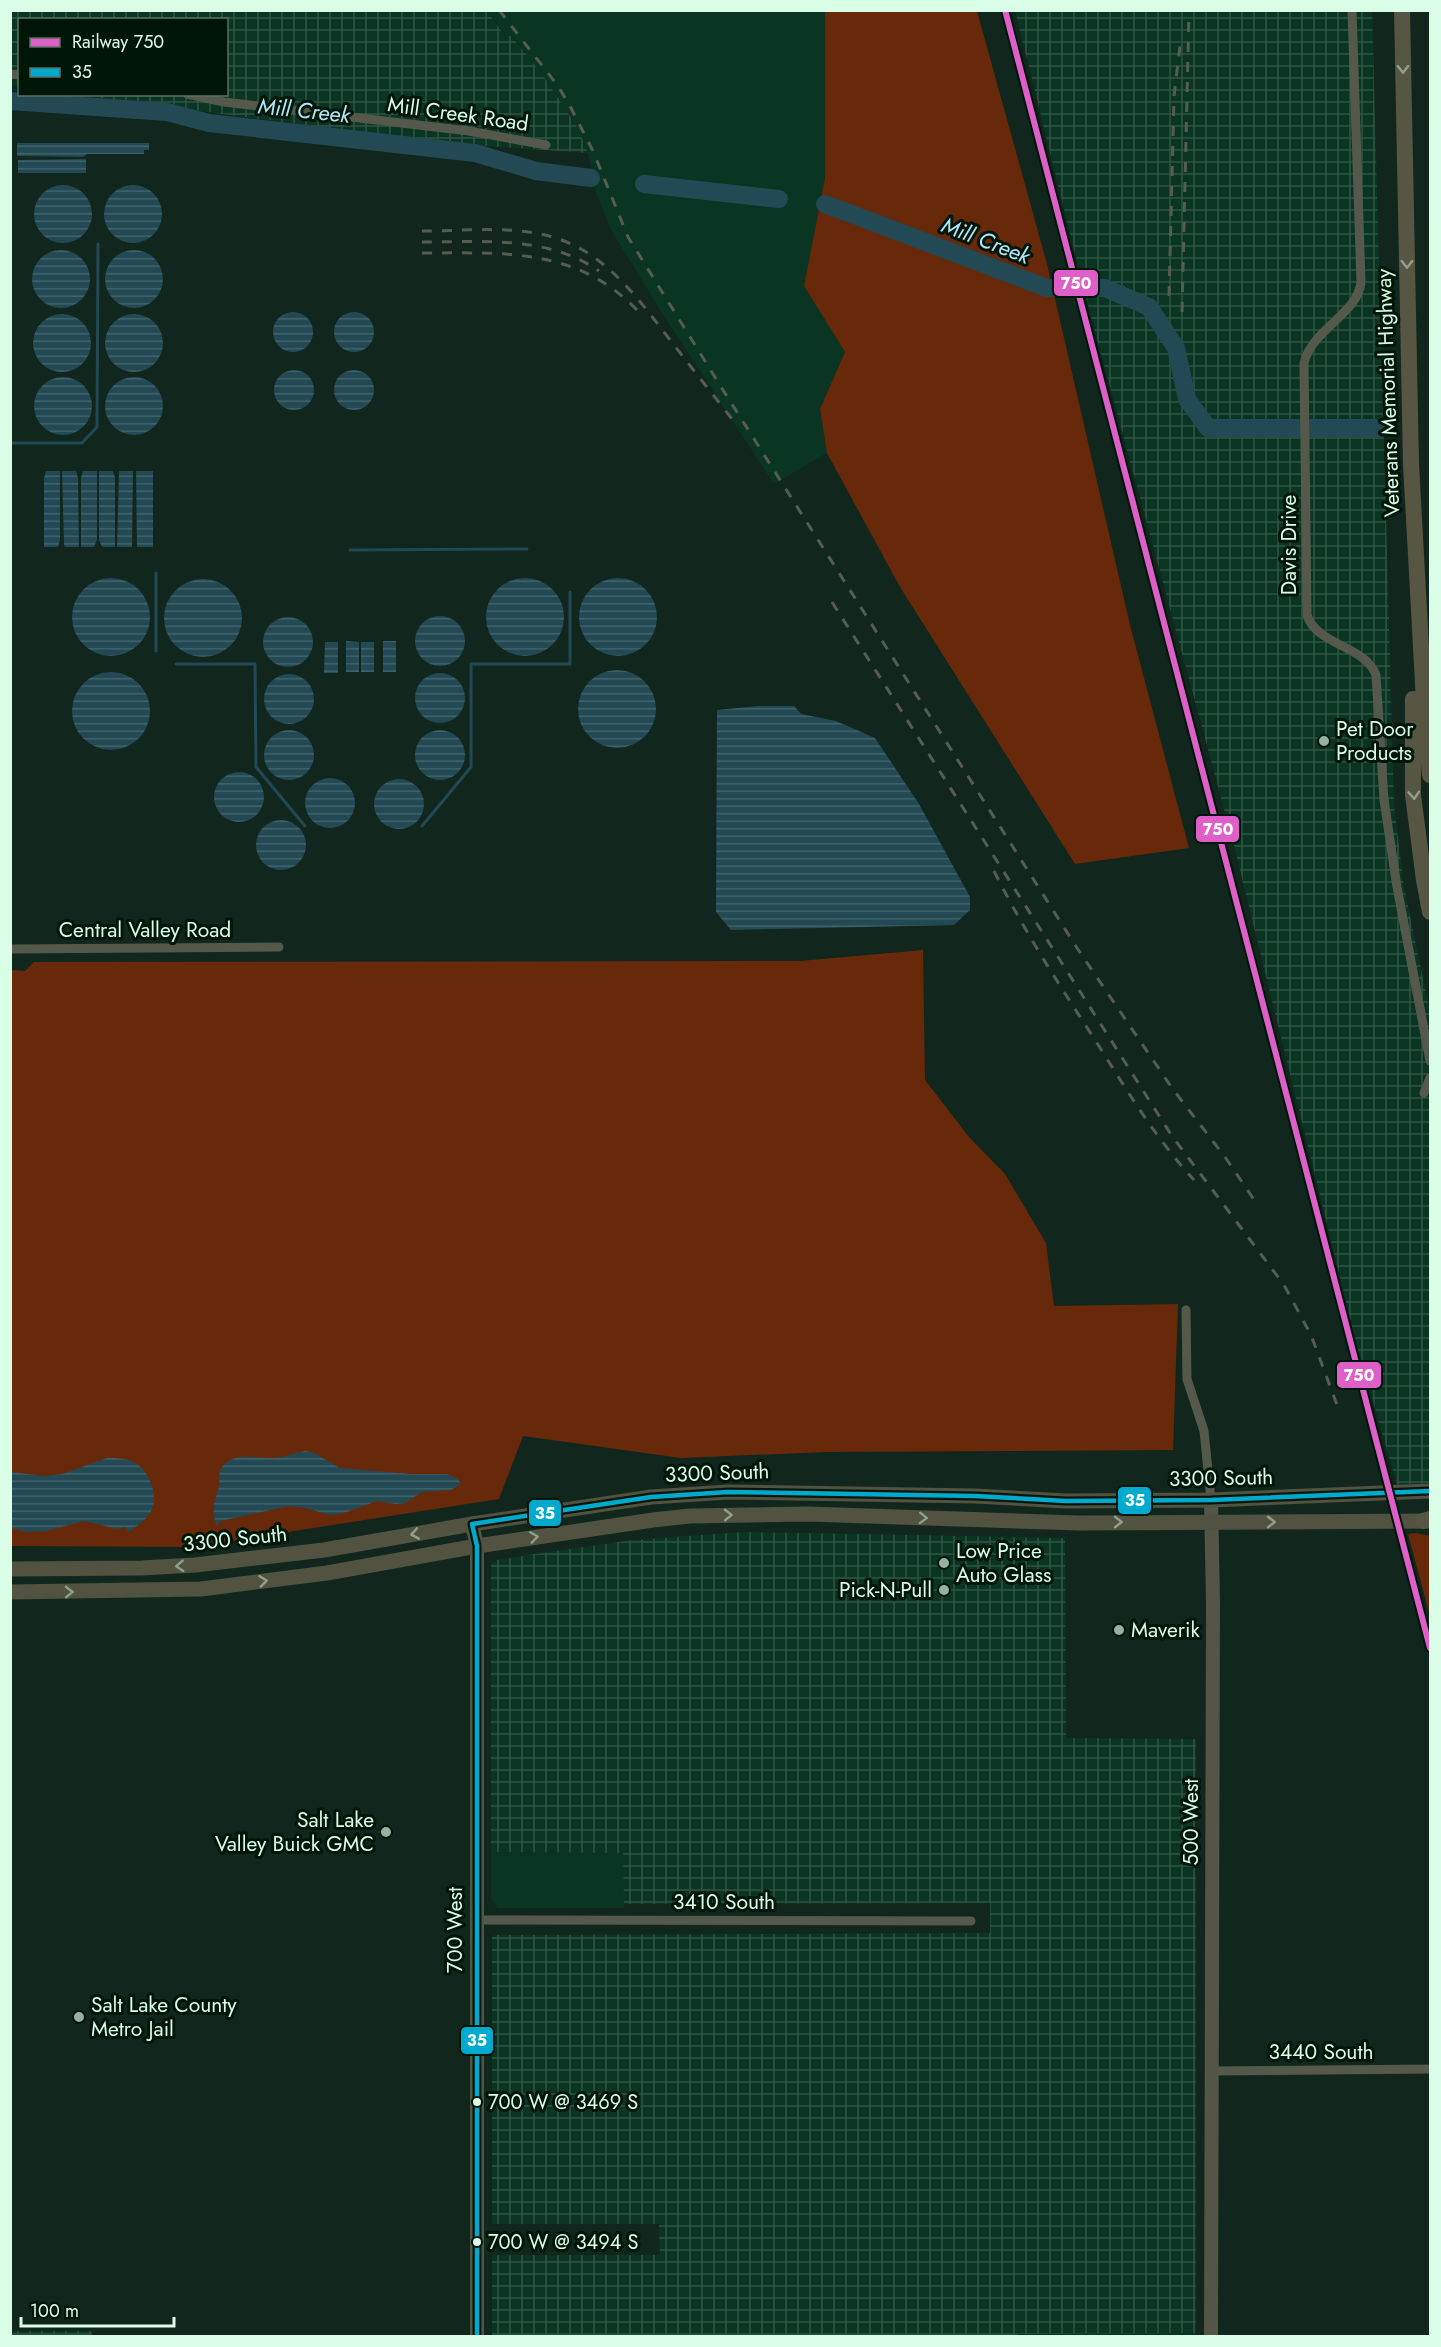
<svg xmlns="http://www.w3.org/2000/svg" width="1441" height="2347" font-family="Jost,sans-serif">
<style>
.built{fill:#0b3523}
.industrial{fill:url(#industrial-grid)}
.green{fill:#68290b}
.water{fill:url(#water-rules)}
.lines{fill:none;stroke-linecap:round;stroke-linejoin:round}
.stream{stroke:#224954;stroke-width:3}
.river{stroke:#224954;stroke-width:18}
.street{stroke:#55594b;stroke-width:9}
.secondary{stroke:#535646;stroke-width:14}
.primary{stroke:#525240;stroke-width:15}
.highway{stroke:#565642;stroke-width:16}
.rail{stroke:#565c52;stroke-width:3;stroke-dasharray:10 10;stroke-linecap:butt}
.bus-1-casing{stroke:#001609;stroke-width:9}
.bus-1{stroke:#00a9ce;stroke-width:4.5}
.rail-1-casing{stroke:#001609;stroke-width:10}
.rail-1{stroke:#df5fc9;stroke-width:6}
.oneway{stroke:#91a18d}
.oneway2{stroke:#8f9f8c}
.poi-dot{fill:#94b2a1;stroke:#001609;stroke-width:2}
.bus-dot{fill:#dafde8;stroke:#001609;stroke-width:2}
.labels{text-anchor:middle;stroke-width:6;stroke-linejoin:round;paint-order:stroke}
.bus-label{font-size:20px;fill:#dafde8;stroke:#001609;text-anchor:start}
.street-label{font-size:21px;fill:#dafde8;stroke:#001609}
.poi-label{font-size:21px;fill:#dafde8;stroke:#001609;text-anchor:start}
.water-label{font-size:22px;font-style:italic;fill:#b0e7fa;stroke:#001609}
.line-badge{stroke:#001609;stroke-width:2}
.badge-label{font-size:16px;text-anchor:middle;font-weight:bold;fill:#fff}
</style>
<defs>
<pattern id="industrial-grid" width="8" height="8" patternUnits="userSpaceOnUse" patternTransform="scale(1.5)"><rect width="8" height="8" fill="#0b3523"/><path d="M0 4h8M4 0v8" fill="none" stroke="#2e5343"/></pattern>
<pattern id="water-rules" width="6" height="5" patternUnits="userSpaceOnUse" patternTransform="scale(1.5)"><rect width="6" height="5" fill="#224954"/><path d="M0 2.5h6" fill="none" stroke="#42646d"/></pattern>
</defs>
<rect width="100%" height="100%" fill="#11261d"/>
<path class="built" d="M487,11H825V178L804,286L845,352L820,409L827,453L774,484L667,321L611,230L596,192L588,153L577,127L541,72L512,36H506Z
M491,1852L624,1853V1908H497L496,1905L491,1899Z
M1196,2333V2336H1017V2334Z"/>
<path class="industrial" d="M11,11H487L505,36H511L541,72L577,127L588,153L442,143L79,95L226,94V20H20L19,87L11,85Z
M1015,11H1372L1394,805L1404,887L1430,1012V1483L1397,1485L1356,1342L1233,842L1086,298Z
M743,1532L1065,1538L1066,1738L1196,1739V2333L1018,2334L1017,2336H492V2255H660L659,2224H492V1937L495,1935L990,1933V1903L624,1904L623,1853L491,1852V1564L497,1560L535,1554L633,1540Z
M11,2331H92V2336H11Z"/>
<path class="green" d="M825,11H977L1047,264L1130,625L1189,848L1075,864L900,587L827,453L820,409L845,352L804,286L825,178Z
M923,950L925,1080L969,1137L1005,1174L1046,1243L1054,1306L1178,1304L1173,1450L826,1452L681,1458L523,1436L499,1499L192,1547L11,1546L10,970L25,971L34,962L800,961Z
M1416,1533L1430,1536V1616L1408,1534Z"/>
<path class="water" d="M17,143H149V150H144V154H87L83,157L17,156Z
M86,159V173H18V160Z
M34 214a29 29 0 1 1 58 0a29 29 0 1 1-58 0Z
M104 214a29 29 0 1 1 58 0a29 29 0 1 1-58 0Z
M32 279a29 29 0 1 1 58 0a29 29 0 1 1-58 0Z
M105 279a29 29 0 1 1 58 0a29 29 0 1 1-58 0Z
M273 332a20 20 0 1 1 40 0a20 20 0 1 1-40 0Z
M334 332a20 20 0 1 1 40 0a20 20 0 1 1-40 0Z
M33 343a29 29 0 1 1 58 0a29 29 0 1 1-58 0Z
M105 343a29 29 0 1 1 58 0a29 29 0 1 1-58 0Z
M334 390a20 20 0 1 1 40 0a20 20 0 1 1-40 0Z
M274 390a20 20 0 1 1 40 0a20 20 0 1 1-40 0Z
M34 406a29 29 0 1 1 58 0a29 29 0 1 1-58 0Z
M105 406a29 29 0 1 1 58 0a29 29 0 1 1-58 0Z
M46,471H60V540L58,547H44V478Z
M62,471H76L78,478L79,547H65L64,545Z
M83,471H97V540L94,547H81V478Z
M99,471H113L115,478V547H102L99,540Z
M119,471H133L132,547H117Z
M136,471H153V547H137Z
M72 617a39 39 0 1 1 78 0a39 39 0 1 1-78 0Z
M579 617a39 39 0 1 1 78 0a39 39 0 1 1-78 0Z
M486 617a39 39 0 1 1 78 0a39 39 0 1 1-78 0Z
M164 618a39 39 0 1 1 78 0a39 39 0 1 1-78 0Z
M415 641a25 25 0 1 1 50 0a25 25 0 1 1-50 0Z
M263 642a25 25 0 1 1 50 0a25 25 0 1 1-50 0Z
M346,641L359,642V672H346Z
M383,641H396V672H383Z
M325,642H338V673H324Z
M361,642H374V672H361Z
M578 709a39 39 0 1 1 78 0a39 39 0 1 1-78 0Z
M72 711a39 39 0 1 1 78 0a39 39 0 1 1-78 0Z
M415 698a25 25 0 1 1 50 0a25 25 0 1 1-50 0Z
M264 699a25 25 0 1 1 50 0a25 25 0 1 1-50 0Z
M758,706H794L801,714L836,721L875,738L919,804L970,897V910L954,925L731,930L716,912L717,710Z
M415 755a25 25 0 1 1 50 0a25 25 0 1 1-50 0Z
M264 755a25 25 0 1 1 50 0a25 25 0 1 1-50 0Z
M214 797a25 25 0 1 1 50 0a25 25 0 1 1-50 0Z
M305 803a25 25 0 1 1 50 0a25 25 0 1 1-50 0Z
M374 804a25 25 0 1 1 50 0a25 25 0 1 1-50 0Z
M256 845a25 25 0 1 1 50 0a25 25 0 1 1-50 0Z
M305,1451L314,1453L340,1468L411,1474H447L458,1479L461,1484L451,1490L422,1492L405,1503L396,1504L377,1501L344,1513L330,1515L305,1508L289,1506L221,1521L217,1526C211,1511 214,1504 218,1490C221,1482 217,1473 222,1467C235,1451 256,1459 272,1458C283,1458 294,1453 305,1451Z
M107,1458C116,1458 126,1458 135,1463C150,1470 160,1499 150,1513C145,1521 136,1527 128,1532L126,1527L117,1529L84,1521L46,1531L27,1532L11,1528V1472L45,1476L62,1474Z"/>
<g class="lines">
<path class="stream" d="M10,443H82L97,427L98,244
M350,550L527,549
M156,573V651
M176,664H255L256,767L305,826
M422,826L471,767V664H570V592"/>
<path class="river" d="M10,101L167,112L209,123L475,153L536,171L591,178
M644,184L779,199
M825,204L1047,288H1105L1149,307L1176,348L1187,399L1208,428H1379"/>
<path class="street" d="M1352,10L1361,282C1358,314 1312,329 1304,363L1307,615C1317,646 1365,645 1376,675L1384,800L1397,887L1430,1061
M10,74L20,75
M187,94L224,102L469,131L546,145
M10,949L279,947
M1424,1093L1430,1078
M1186,1310L1187,1379L1204,1431L1211,1500
M476,1920L971,1921
M1212,2071L1430,2069"/>
<path class="secondary" d="M1211,1500L1213,1602L1211,2336
M472,1524L477,1546V2336"/>
<path class="primary" d="M10,1569L141,1568L195,1565L324,1550L472,1524L651,1497L728,1492L975,1496L1066,1501L1211,1500L1430,1491
M10,1592L201,1589L327,1573L477,1546L653,1520L690,1516L808,1514L1079,1523L1430,1521"/>
<path class="highway" d="M1402,10L1411,464L1425,720L1430,775
M1413,699V795L1424,880L1430,912
M1423,1521L1430,1519"/>
<path class="rail" d="M499,10L558,86L571,108L593,151L628,237L723,390L1077,948L1172,1088L1225,1157L1255,1201
M422,231C462,231 506,226 545,235C605,249 638,299 674,345C694,371 715,397 735,423
M422,242C482,242 547,235 599,271
M422,253C504,253 576,247 637,310
M1169,296L1174,96L1181,38
M1182,312L1189,10
M832,602L1172,1136L1284,1285L1311,1335L1340,1413
M994,871C1024,931 1060,986 1097,1043C1128,1092 1154,1136 1194,1180"/>
<g class="bus-1-casing">
<path id="bus-1" d="M477,2336V1546L472,1524L651,1497L728,1492L975,1496L1066,1501L1211,1500L1430,1491"/>
</g>
<use href="#bus-1" class="bus-1"/>
<g class="rail-1-casing">
<path id="rail-1" d="M1005,10L1430,1648"/>
</g>
<use href="#rail-1" class="rail-1"/>
</g>
<defs><path id="oneway-chevron" d="M-2-3.5L2.5 0L-2 3.5" fill="none" stroke-width="1.6" stroke-linecap="round" stroke-linejoin="round" transform="scale(1.5)"/></defs>
<g class="oneway">
<use href="#oneway-chevron" transform="translate(1403 69) rotate(89)"/>
<use href="#oneway-chevron" transform="translate(1407 264) rotate(89)"/>
<use href="#oneway-chevron" transform="translate(1414 795) rotate(86)"/>
</g>
<g class="oneway2">
<use href="#oneway-chevron" transform="translate(728 1515) rotate(-1)"/>
<use href="#oneway-chevron" transform="translate(923 1518) rotate(2)"/>
<use href="#oneway-chevron" transform="translate(1118 1522)"/>
<use href="#oneway-chevron" transform="translate(1271 1522)"/>
<use href="#oneway-chevron" transform="translate(415 1534) rotate(170)"/>
<use href="#oneway-chevron" transform="translate(534 1537) rotate(-8)"/>
<use href="#oneway-chevron" transform="translate(180 1566) rotate(177)"/>
<use href="#oneway-chevron" transform="translate(263 1581) rotate(-7)"/>
<use href="#oneway-chevron" transform="translate(69 1592) rotate(-1)"/>
</g>
<g class="poi-dot">
<circle cx="1324" cy="741" r="6"/>
<circle cx="944" cy="1563" r="6"/>
<circle cx="944" cy="1590" r="6"/>
<circle cx="1119" cy="1630" r="6"/>
<circle cx="386" cy="1832" r="6"/>
<circle cx="79" cy="2017" r="6"/>
</g>
<g class="bus-dot">
<circle cx="477" cy="2102" r="5"/>
<circle cx="477" cy="2242" r="5"/>
</g>
<g class="labels">
<g class="bus-label">
<text x="488" y="2109">700 W @ 3469 S</text>
<text x="488" y="2249">700 W @ 3494 S</text>
</g>
<g class="street-label">
<text transform="translate(458 114) rotate(8)" y="7">Mill Creek Road</text>
<text transform="translate(1388 393) rotate(-92)" y="7">Veterans Memorial Highway</text>
<text transform="translate(1289 545) rotate(-90)" y="7">Davis Drive</text>
<text x="145" y="937">Central Valley Road</text>
<text transform="translate(717 1473) rotate(-2)" y="7">3300 South</text>
<text transform="translate(1221 1478) rotate(-1)" y="7">3300 South</text>
<text transform="translate(235 1539) rotate(-6)" y="7">3300 South</text>
<text transform="translate(1191 1822) rotate(-90)" y="7">500 West</text>
<text x="724" y="1909">3410 South</text>
<text transform="translate(455 1930) rotate(-90)" y="7">700 West</text>
<text x="1321" y="2059">3440 South</text>
</g>
<g class="poi-label">
<text x="1336" y="736">Pet Door<tspan x="1336" dy="24">Products</tspan></text>
<text x="956" y="1558">Low Price<tspan x="956" dy="24">Auto Glass</tspan></text>
<text x="932" y="1597" text-anchor="end">Pick-N-Pull</text>
<text x="1131" y="1637">Maverik</text>
<text x="374" y="1827" text-anchor="end">Salt Lake<tspan x="374" dy="24">Valley Buick GMC</tspan></text>
<text x="91" y="2012">Salt Lake County<tspan x="91" dy="24">Metro Jail</tspan></text>
</g>
<g class="water-label">
<text transform="translate(304 110) rotate(6)" y="8">Mill Creek</text>
<text transform="translate(986 240) rotate(21)" y="8">Mill Creek</text>
</g>
</g>
<g class="line-badge">
<rect x="1053" y="269" width="46" height="28" rx="6" fill="#df5fc9"/>
<rect x="1195" y="815" width="45" height="28" rx="6" fill="#df5fc9"/>
<rect x="1336" y="1361" width="46" height="28" rx="6" fill="#df5fc9"/>
<rect x="1117" y="1486" width="35" height="29" rx="6" fill="#00a9ce"/>
<rect x="528" y="1499" width="34" height="28" rx="6" fill="#00a9ce"/>
<rect x="460" y="2026" width="34" height="29" rx="6" fill="#00a9ce"/>
</g>
<g class="badge-label">
<text x="1076" y="289">750</text>
<text x="1218" y="835">750</text>
<text x="1359" y="1381">750</text>
<text x="1135" y="1506">35</text>
<text x="545" y="1519">35</text>
<text x="477" y="2046">35</text>
</g>
<rect width="1441" height="2347" fill="none" stroke="#dafde8" stroke-width="24"/>
<rect x="18" y="18" width="210" height="78" fill="#001609" stroke="#577262" stroke-width="1.5"/>
<rect x="30" y="38" width="30" height="9" fill="#df5fc9" stroke="#577262" stroke-width="1.5"/>
<text x="72" y="48" font-size="18" fill="#dafde8">Railway 750</text>
<rect x="30" y="68" width="30" height="9" fill="#00a9ce" stroke="#577262" stroke-width="1.5"/>
<text x="72" y="78" font-size="18" fill="#dafde8">35</text>
<path d="M21 2317v9h153v-9" fill="none" stroke="#dafde8" stroke-width="3"/>
<text x="30" y="2317" font-size="18" fill="#dafde8" stroke="#001609" stroke-width="4.5" paint-order="stroke">100 m</text>
</svg>
